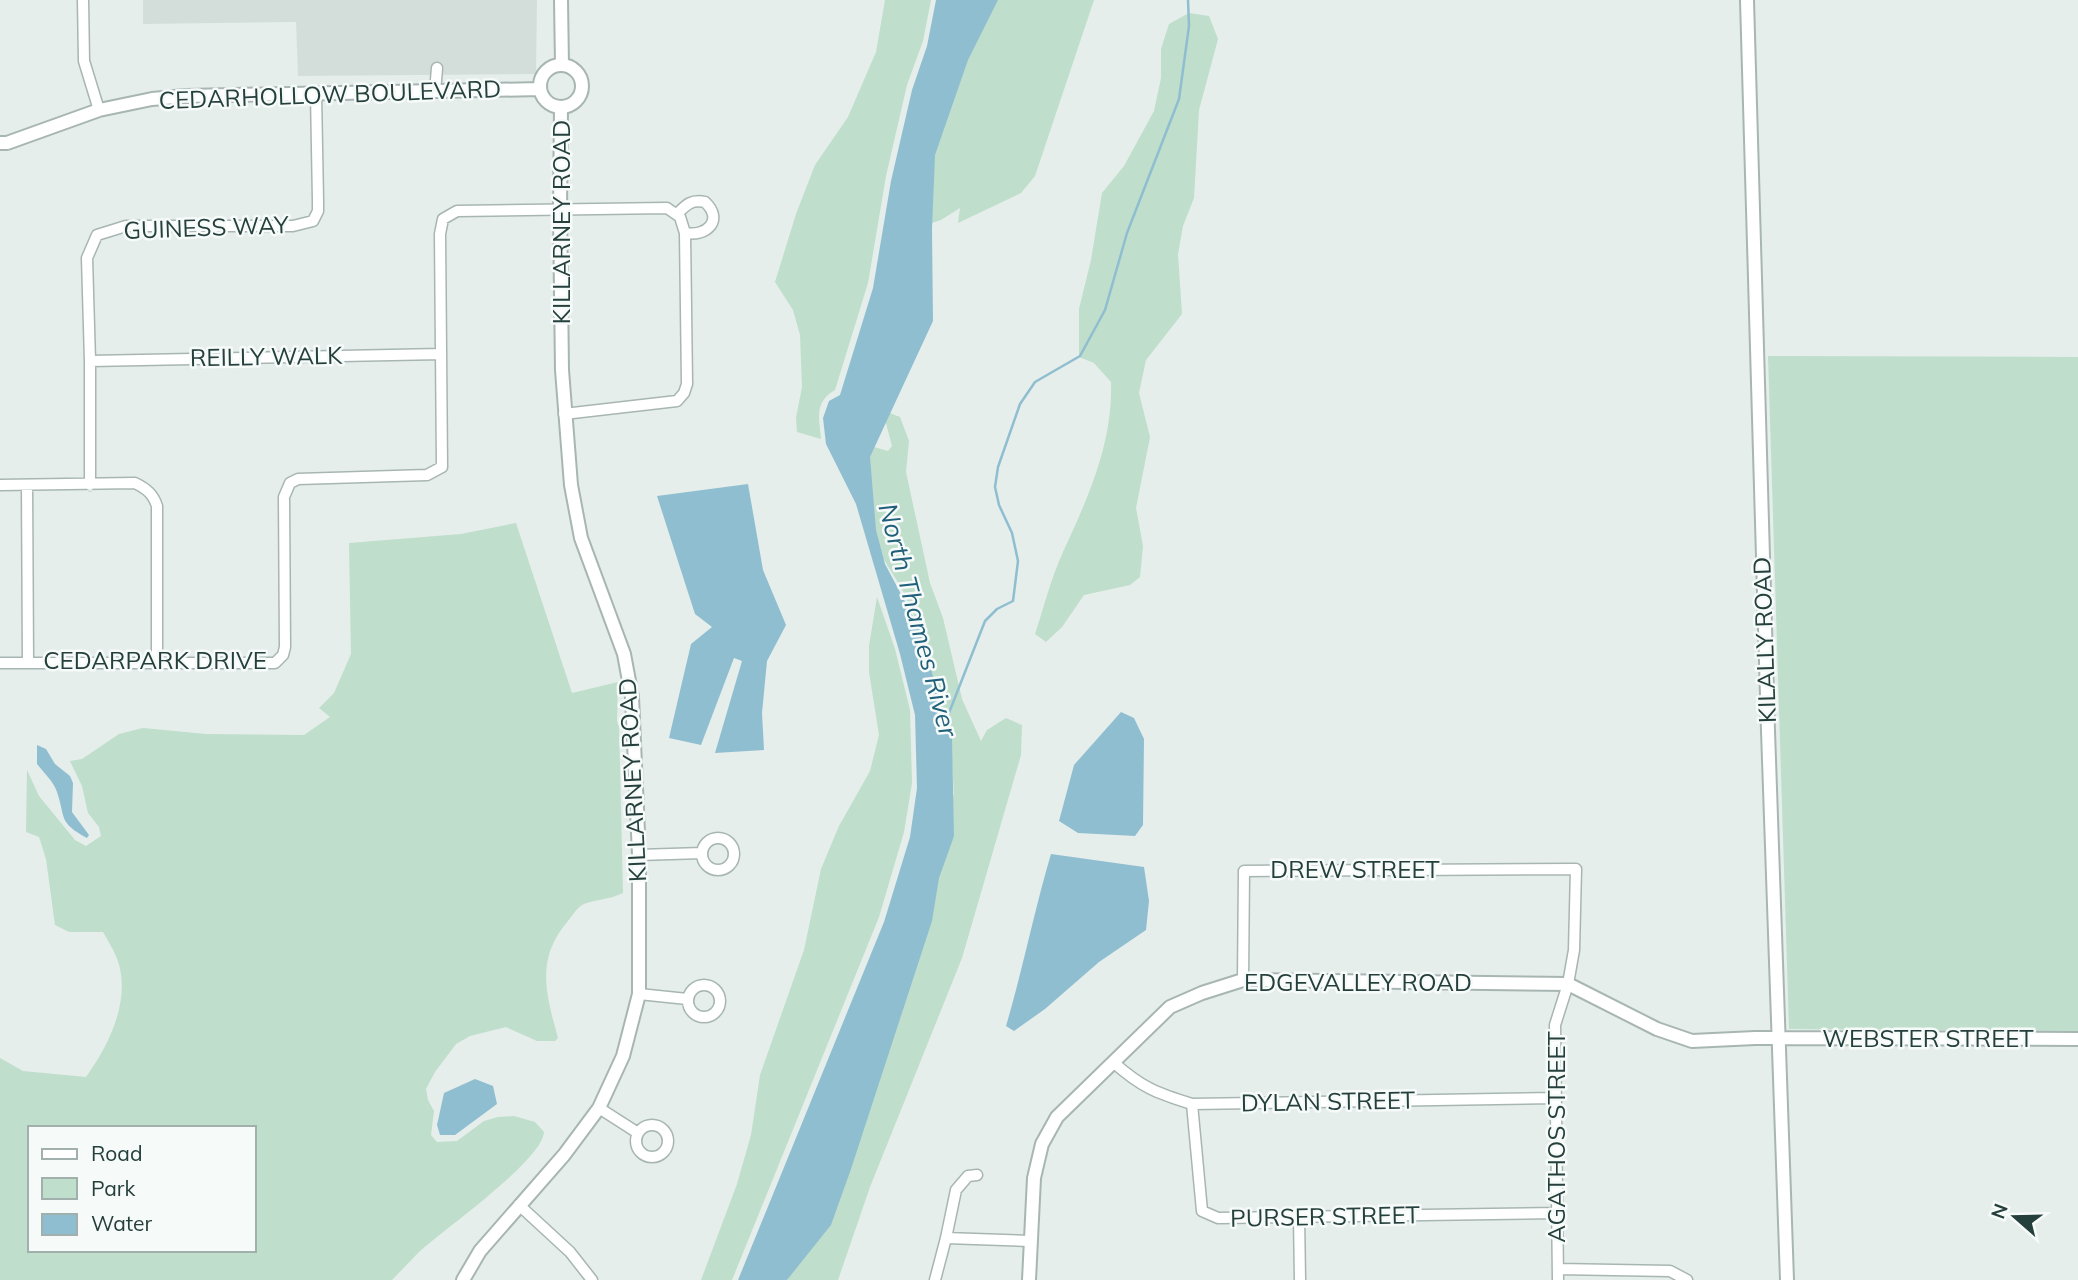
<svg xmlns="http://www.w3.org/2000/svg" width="2078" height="1280" font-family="Mulish,sans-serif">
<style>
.built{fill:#d3deda}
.green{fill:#bfdecb;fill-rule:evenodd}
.water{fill:#90bed1}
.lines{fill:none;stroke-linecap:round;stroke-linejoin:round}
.stream{stroke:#90bed1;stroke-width:2.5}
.minor-casing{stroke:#a8b6b3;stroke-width:13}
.tertiary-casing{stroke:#a8b6b3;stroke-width:16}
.minor{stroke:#fff;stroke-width:10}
.tertiary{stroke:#fff;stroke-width:12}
.labels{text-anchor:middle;stroke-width:5;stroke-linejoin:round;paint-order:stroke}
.street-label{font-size:24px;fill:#25403c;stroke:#f6faf9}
.water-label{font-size:26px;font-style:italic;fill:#20607b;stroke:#f6faf9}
</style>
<rect width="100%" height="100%" fill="#e5eeeb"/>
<path class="built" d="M143,0H537L536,74L298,76L296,22L143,24Z"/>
<path class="green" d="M885,0H931L923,41L907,85L886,176L868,283L835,390C814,402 819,418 821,439L797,432L796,418L802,387L800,335L793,310L775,282L796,214L815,165L848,117L876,52Z
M994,0H1094L1035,176L1021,193L958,223L960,208L941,220L929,224L933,151L965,55Z
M1189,13L1209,16L1218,39L1199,110L1194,198L1183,226L1178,254L1182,314L1146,360L1139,393L1150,437L1136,508L1143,546L1140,577L1130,585L1084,595L1062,627L1046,642L1035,634C1044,607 1051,578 1063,552C1088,498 1113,443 1111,382L1094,363L1079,357V309L1091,260L1102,193L1124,166L1154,111L1161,78V49L1169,24Z
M1768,356L2078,357V1031L1789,1029Z
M887,412L900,417L909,441L906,472L930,583L943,618L962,699L981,741L987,730L1006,718L1022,725L1021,755L962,958L870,1187L838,1280H788L784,1275L954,794L950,733L916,620L902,589L883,558L874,525L868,454L874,447L888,451L892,446L884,416Z
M516,523L572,693L618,682L617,721L619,726L623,893C609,900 591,900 582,905C577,908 571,917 568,921C535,959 546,994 558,1038L555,1041H537L506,1027L470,1036L456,1044L435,1072L426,1089L428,1100L434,1111L431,1135L437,1142L457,1141L484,1121L498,1117L514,1116L535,1122L544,1132C542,1161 443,1230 419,1252C410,1261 401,1271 392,1280H0V1058L23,1071L86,1077C110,1044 133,996 116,956C112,947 107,939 103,932H69L55,925L46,859L39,837L26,832L27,770L39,796L75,840L86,846L101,836L99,827L88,813L82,786L70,761L82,759L119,734L143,728L206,734L304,735L330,717L319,708L334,693L351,654L349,543L461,534ZM30,1128H254V1250H30Z
M877,597L895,649L910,710L912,783L904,832L879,917L732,1280H701L737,1184L751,1135L760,1075L804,950L821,869L839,826L870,771L879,735L869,672V646Z"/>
<path class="water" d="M936,0H998L968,60L935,155L932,229L933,321L870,457L876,530L885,564L918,626L952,739L954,836L939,878L932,921L851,1169L831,1225L787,1280H738L884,922L910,837L917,788L915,715L900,654L856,504L826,444L823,418L829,401L840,395L873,288L891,181L912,90L927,46Z
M748,484L763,570L786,625L767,661L762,713L764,750L715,753L742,661L734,658L701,745L669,738L691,644L712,627L695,614L657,496Z
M1121,712L1134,718L1144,739L1143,825L1135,836L1078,833L1059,821L1074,765Z
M37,745L46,749L55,764L70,776L73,783L72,812L89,835L87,838C58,822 66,819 57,792C54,782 43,772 37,764Z
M1051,854L1144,867L1149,901L1146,930L1099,962L1045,1009L1014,1031L1006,1026C1023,969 1034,911 1051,854Z
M475,1079L493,1086L497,1104L455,1135H440L437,1125L444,1093Z"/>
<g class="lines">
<path class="stream" d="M945,723L985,621L997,609L1013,601L1018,561L1012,533L999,505L995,487L998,467L1020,404L1035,382L1080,356L1105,310L1127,233L1179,99L1189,26L1188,0"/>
<g class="minor-casing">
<path id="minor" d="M83,0L84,61L99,110
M435,92L437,68
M677,214C686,205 691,199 705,202C724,220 707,237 685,233
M90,361L441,354
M0,485L135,483C147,489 153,494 157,506V664
M27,485L28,662
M90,485V361L87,258L97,235L126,226H293L313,221L318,211V201L316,94
M0,663H275L283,655L285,647L284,497L290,483L298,479L427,475L442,467L440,234L443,219L457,211L667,208L680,217L685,233L687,384L684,393L677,401L564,414
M702 854a16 16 0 1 1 32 0a16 16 0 1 1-32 0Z
M639,855L702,853
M1243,980L1244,871L1576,869L1574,950L1568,984L1555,1025L1558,1280
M688 1001a16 16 0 1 1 32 0a16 16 0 1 1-32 0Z
M639,994L687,999
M1113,1062C1141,1087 1156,1093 1192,1104L1555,1098
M1192,1104L1202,1211L1218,1218L1558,1213
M599,1108L638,1133
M636 1141a16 16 0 1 1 32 0a16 16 0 1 1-32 0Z
M519,1205L570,1252L592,1280
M1299,1217L1300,1280
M946,1238L956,1190L968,1176L977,1175
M1558,1269L1670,1271L1687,1280
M935,1280L946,1238L1030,1241"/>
</g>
<g class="tertiary-casing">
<path id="tertiary" d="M561,0L562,65
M1747,0L1768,731L1787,1280
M540 86a21 21 0 1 1 42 0a21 21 0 1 1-42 0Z
M0,143H7L99,110L152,99L186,96L540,89
M463,1280L480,1251L564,1155L599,1108L623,1056L639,994V855L632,697L624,654L581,538L571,485L562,370L560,211L561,108
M1029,1280L1034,1178L1042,1144L1057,1117L1170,1007L1202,993L1243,980L1568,984L1657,1029L1692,1041L1755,1038L2078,1039"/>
</g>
<use href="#minor" class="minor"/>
<use href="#tertiary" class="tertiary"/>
</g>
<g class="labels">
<g class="street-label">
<text transform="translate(330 95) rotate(-2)" y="8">CEDARHOLLOW BOULEVARD</text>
<text transform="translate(562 222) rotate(-90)" y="8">KILLARNEY ROAD</text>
<text transform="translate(206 228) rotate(-2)" y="8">GUINESS WAY</text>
<text transform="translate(266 357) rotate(-1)" y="8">REILLY WALK</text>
<text transform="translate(1765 640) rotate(-92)" y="8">KILALLY ROAD</text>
<text x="155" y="669">CEDARPARK DRIVE</text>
<text transform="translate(633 780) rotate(-93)" y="8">KILLARNEY ROAD</text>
<text x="1355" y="878">DREW STREET</text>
<text x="1358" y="991">EDGEVALLEY ROAD</text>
<text x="1928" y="1047">WEBSTER STREET</text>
<text transform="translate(1328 1102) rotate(-1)" y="8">DYLAN STREET</text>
<text transform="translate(1557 1137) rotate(-90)" y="8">AGATHOS STREET</text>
<text transform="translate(1325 1217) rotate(-1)" y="8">PURSER STREET</text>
</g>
<g class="water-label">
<text transform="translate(918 620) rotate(75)" y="9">North Thames River</text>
</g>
</g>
<rect x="28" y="1126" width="228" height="126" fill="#f6faf9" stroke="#a2b0ad" stroke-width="2"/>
<rect x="42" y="1149" width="35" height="10" fill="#ffffff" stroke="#a2b0ad" stroke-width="2"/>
<text x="91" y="1161" font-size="21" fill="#25403c">Road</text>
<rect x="42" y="1178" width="35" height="21" fill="#bfdecb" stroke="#a2b0ad" stroke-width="2"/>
<text x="91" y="1196" font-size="21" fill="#25403c">Park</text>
<rect x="42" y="1214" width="35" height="21" fill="#90bed1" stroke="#a2b0ad" stroke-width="2"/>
<text x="91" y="1231" font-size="21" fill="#25403c">Water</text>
<g transform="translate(2015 1217) rotate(290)" stroke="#f6faf9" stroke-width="5" paint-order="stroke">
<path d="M0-5L12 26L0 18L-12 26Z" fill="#25403c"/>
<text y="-10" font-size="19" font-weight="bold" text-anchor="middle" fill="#25403c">N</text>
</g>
</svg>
